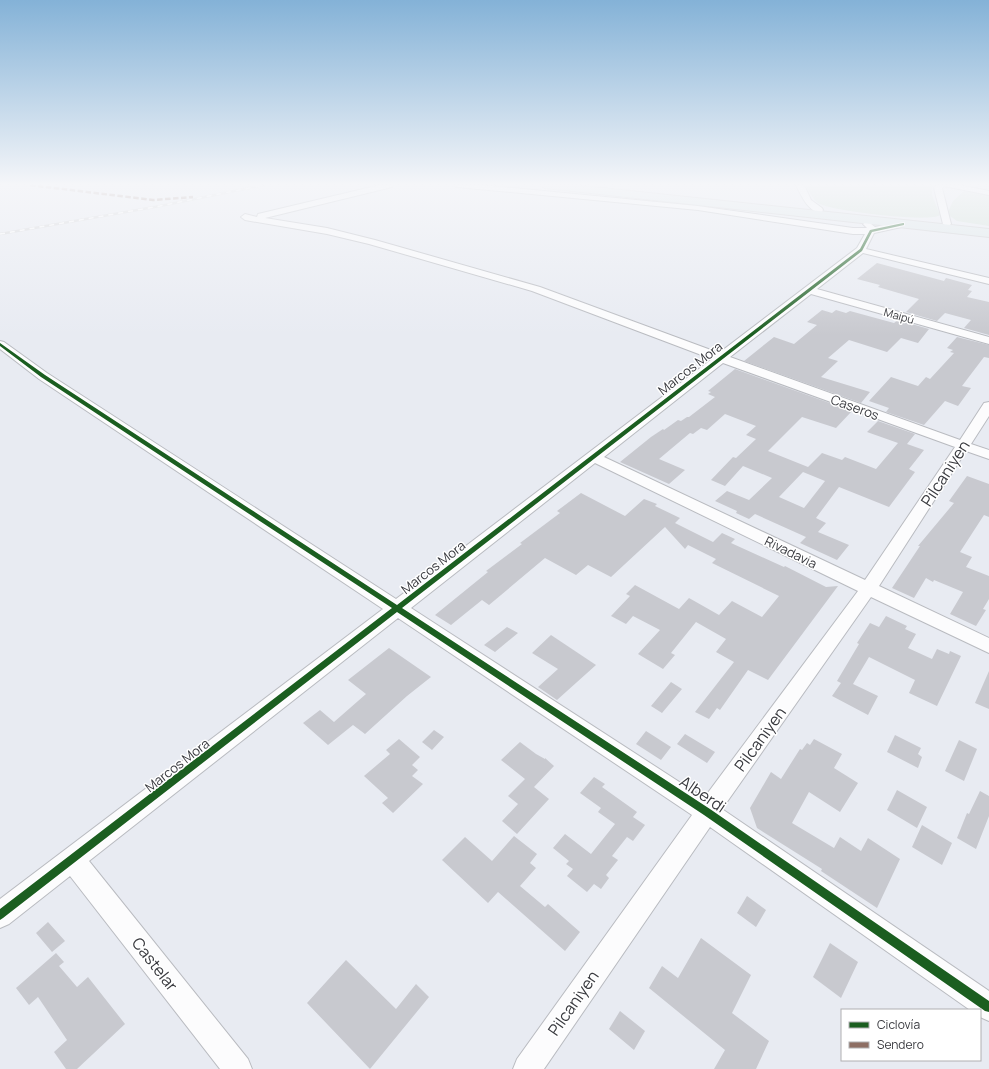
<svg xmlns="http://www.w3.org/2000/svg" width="989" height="1069" font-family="Manrope,sans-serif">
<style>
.green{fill:#d1e0d6}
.building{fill:#c8c9cf;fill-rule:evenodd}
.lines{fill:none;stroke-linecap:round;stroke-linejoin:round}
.street-casing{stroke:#b9bbc0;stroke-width:2}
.primary-casing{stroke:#c8c9cc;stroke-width:2}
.street{fill:#fcfcfd;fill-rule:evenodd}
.primary{fill:#dce7e9;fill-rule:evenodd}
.rail-casing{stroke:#d2d3d5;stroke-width:2.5}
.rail{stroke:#fff;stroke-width:1.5;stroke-dasharray:5;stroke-linecap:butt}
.quiet{stroke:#8d6e63;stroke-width:2.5;stroke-dasharray:5.5 2.5;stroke-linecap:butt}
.cycleway-casing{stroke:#fff;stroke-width:2}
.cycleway{fill:#1b5e20;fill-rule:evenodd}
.labels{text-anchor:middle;stroke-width:3;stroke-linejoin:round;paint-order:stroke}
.far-street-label{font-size:11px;fill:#393a3f;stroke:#fff}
.street-label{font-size:13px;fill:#393a3f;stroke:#fff}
.near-street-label{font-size:16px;fill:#393a3f;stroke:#fff}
</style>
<rect width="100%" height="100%" fill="#e8ebf2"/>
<path class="green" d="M805,185H932V195L940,215C930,223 834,211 820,204C813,201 810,192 805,185Z
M964,191L989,195V226L957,221L947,214L953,201Z"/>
<path class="building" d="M877,263L944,281L946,278L972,285L968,290L972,291L967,297L989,302V335L964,328L971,320L945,313L937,321L906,312L919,299L878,287L880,285L857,279Z
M822,310L832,313L836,310L846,313L850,311L894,323L898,320L929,329L918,343L901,338L887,352L849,340L828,358L838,361L821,377L870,392L861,403L744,361L774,337L794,344L817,325L807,322Z
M957,337L989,345V358L984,357L962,386L971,388L958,406L945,401L924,425L886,412L889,408L869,401L891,377L918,386L926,377L930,379L954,353L950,352L953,350L947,348Z
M735,369L852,411L836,428L802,417L768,451L808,467L822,453L842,460L845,457L876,469L898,443L867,432L878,421L915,434L907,444L924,450L909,469L915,472L889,507L839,487L816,518L826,523L818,532L849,545L837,560L800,543L806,537L755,514L749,519L736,513L737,511L715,501L727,491L749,500L772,478L743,466L725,486L711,480L733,457L736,458L756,439L746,435L756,426L725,414L707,430L701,428L693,434L690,433L659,459L685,470L669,484L620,462L651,437L663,429L664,430L678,420L681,421L687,417H689L715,397L708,394L711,392L708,391ZM803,472L825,481L804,508L779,497Z
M967,476L989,484V517L984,515L960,552L972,557L966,567L989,576V599L983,609L986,610L976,626L950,614L963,592L934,580L933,582L926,578L914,598L892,588L920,546H918L954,503L949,501Z
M581,493L625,516L644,499L657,504L655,506L680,518L675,523L713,542L722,533L735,539L731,543L784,567L785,566L826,587L838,586L768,680L748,670L720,710L717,708L709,719L695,712L734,662L716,652L726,639L696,622L671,653L675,655L663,669L638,654L660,630L633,616L626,624L611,616L630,596L626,594L635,585L679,609L689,598L719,615L732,601L762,617L779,596L712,563L716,559L688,545L685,549L665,527L611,577L588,565L576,575L545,558L489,605L482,600L451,625L435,615L488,572L486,571L522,544L520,543L560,513L557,511Z
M886,616L907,626L905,629L916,634L908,648L932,659L937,649L949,654L950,651L961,656L937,706L909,693L915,680L869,657L853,684L878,696L868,715L832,696L841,683L837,681L859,644L857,643L870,623L879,627Z
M507,627L518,633L495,652L484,645Z
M551,635L596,665L557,700L538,687L558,669L532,653Z
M389,648L431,677L407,696L365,734L353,725L328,745L303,723L320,710L334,722L366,694L348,680Z
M989,671V709L975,703Z
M671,682L682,689L662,713L651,706Z
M434,730L444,737L432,750L422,742Z
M646,731L671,747L661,760L636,744Z
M685,734L715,752L707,763L677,744Z
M895,735L921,748L918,754L922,757L918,768L887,752Z
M399,739L420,757L412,765L418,770L412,776L423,784L393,813L382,803L388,798L364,776L390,754L386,750Z
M814,739L842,754L834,768L858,783L840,812L809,792L792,823L834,848L840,837L861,851L868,838L900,859L877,908L821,871L822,869L757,828L750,808L771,772L781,779L800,749L802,750L807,743L810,745Z
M959,740L977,749L964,781L945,771Z
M520,742L536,754L545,759V758L554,766L534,787L549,799L517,834L502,821L518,804L508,796L525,779L501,760Z
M594,777L605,784L602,787L637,812L633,817L645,825L633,841L627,837L612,856L618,860L606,875L609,878L601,889L594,884L587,892L567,876L573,869L566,864L569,861L553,848L565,834L591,854L615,824L598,812L601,808L580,793Z
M897,790L927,807L917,828L887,810Z
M980,791L989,796V816L976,849L957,838L967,813L969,814Z
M922,825L952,843L942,865L912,847Z
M514,836L537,854L530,863L536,868L520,886L545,907L548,904L580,932L565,951L498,892L488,903L442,860L465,837L492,861Z
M747,896L766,910L756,927L737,913Z
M48,922L65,941L52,952L36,933Z
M701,938L751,975L732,1013L769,1041L756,1069H714L725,1050L649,988L662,966L678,978Z
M830,943L858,962L841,998L813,977Z
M56,953L64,962L59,966L77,987L88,977L125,1024L77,1069H66L54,1052L67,1040L38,997L29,1005L16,988Z
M346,960L396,1009L416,984L429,997L370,1069L307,1003Z
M620,1011L645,1031L634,1050L609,1029Z"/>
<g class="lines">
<g class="street-casing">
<path id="street" d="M380,185H393L392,187L265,218L327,228L375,240L540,287L719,353L857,248L865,234H853L698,210L457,187L453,185H481L698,206L853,228H867L863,224L867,221L875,227L903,221L907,224L906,226L874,233L866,249L989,278V284L863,253L817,289L989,337V344L811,294L730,357L960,440L984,403L989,402V416L971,444L989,450V459L966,451L879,586L989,638V653L871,597L722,809L989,991V1021L980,1017V1010H970L710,827L544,1069H513L517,1059L692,815L398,618L89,861L248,1059L252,1069H220L70,876L9,924L0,928V899L383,609L39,379L0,349V341L4,342L47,373L396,599L712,359L532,291L369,244L327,234L245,220L241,217L245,214L257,217L258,214ZM723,363L955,447L865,580L604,457ZM595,463L858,591L704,798L411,608Z
M796,185H804L811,200L822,208L823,210L822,212C809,214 801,195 796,185Z
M937,185H959L989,191V195L944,186L942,188L951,224L947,227L943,224L934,188Z"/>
</g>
<g class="primary-casing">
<path id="primary" d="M540,185H574L989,229V237L545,188Z"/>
</g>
<use href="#street" class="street"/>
<use href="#primary" class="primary"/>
<g class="rail-casing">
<path id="rail" d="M0,234L160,206L264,185"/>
</g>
<use href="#rail" class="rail"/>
<path class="quiet" d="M30,185L153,200L193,197"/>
<g class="cycleway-casing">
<path id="cycleway" d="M903,223H904V225L872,232L862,251L402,608L710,809L989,1001V1012L985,1011L704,815L397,612L3,918L0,920V909L392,608L41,377L0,346V343L45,375L397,605L860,249L870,230Z"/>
</g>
<use href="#cycleway" class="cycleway"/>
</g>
<linearGradient id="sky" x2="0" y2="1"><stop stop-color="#84b2d7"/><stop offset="0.55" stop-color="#f5f6f9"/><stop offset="1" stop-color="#f5f6f9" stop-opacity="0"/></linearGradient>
<rect width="989" height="335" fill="url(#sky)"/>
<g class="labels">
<g class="far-street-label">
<text transform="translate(899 316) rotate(16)" y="4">Maipú</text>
</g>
<g class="street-label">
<text transform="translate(690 368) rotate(-38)" y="5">Marcos Mora</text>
<text transform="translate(855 407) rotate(20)" y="5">Caseros</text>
<text transform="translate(791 552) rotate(26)" y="5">Rivadavia</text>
<text transform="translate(433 567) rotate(-38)" y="5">Marcos Mora</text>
<text transform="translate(177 765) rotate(-38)" y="5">Marcos Mora</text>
</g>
<g class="near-street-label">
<text transform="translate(945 473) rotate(-57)" y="6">Pilcaniyen</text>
<text transform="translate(760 739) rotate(-54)" y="6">Pilcaniyen</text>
<text transform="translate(703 794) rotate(34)" y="6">Alberdi</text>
<text transform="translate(155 964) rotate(52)" y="6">Castelar</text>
<text transform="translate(573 1003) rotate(-55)" y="6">Pilcaniyen</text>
</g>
</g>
<rect x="841" y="1009" width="140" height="52" fill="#ffffff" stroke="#b0b0b2"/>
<rect x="849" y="1022" width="20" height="6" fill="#1b5e20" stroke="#b0b0b2"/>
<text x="877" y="1029" font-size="12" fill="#393a3f">Ciclovía</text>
<rect x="849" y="1042" width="20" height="6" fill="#8d6e63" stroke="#b0b0b2"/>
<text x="877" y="1049" font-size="12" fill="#393a3f">Sendero</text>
</svg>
